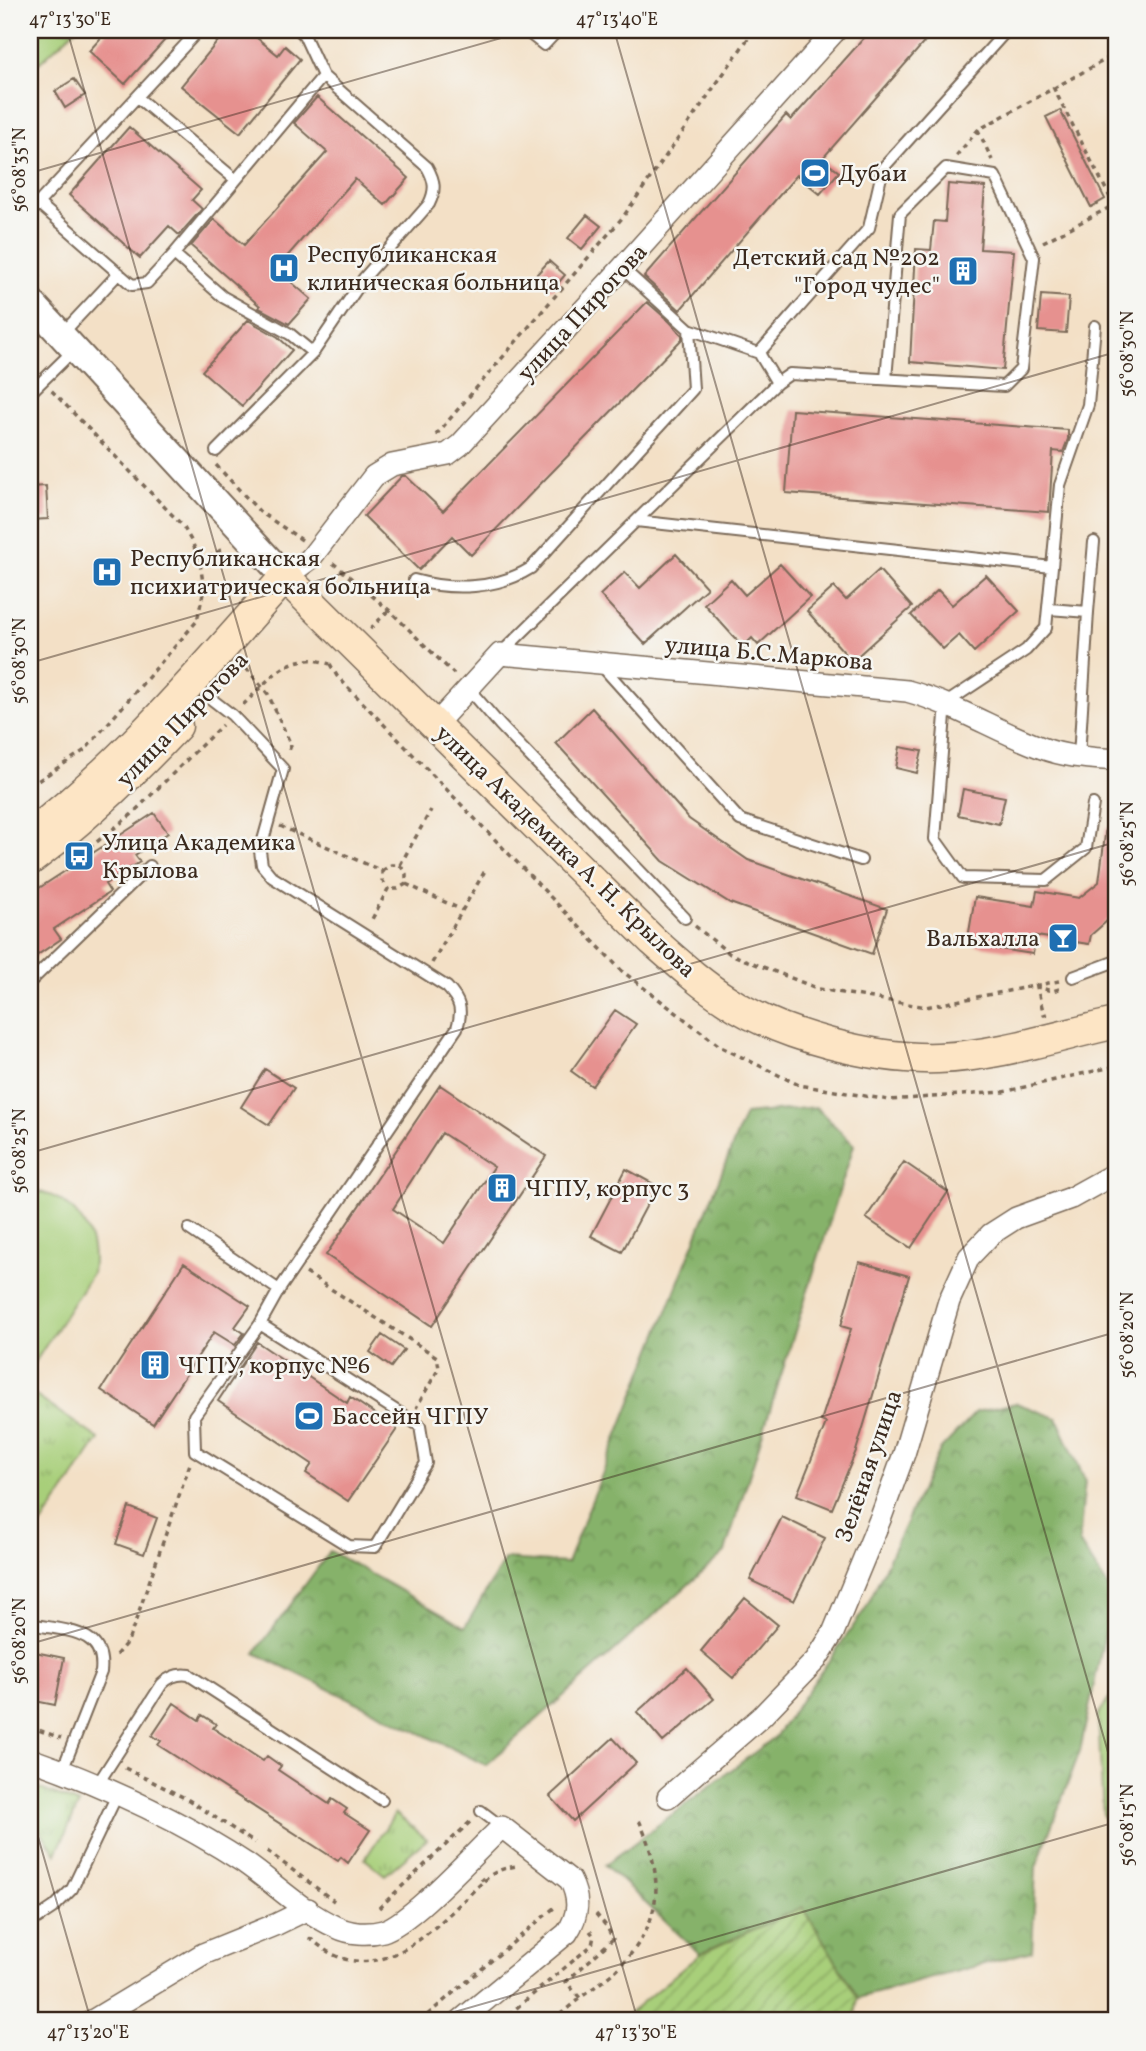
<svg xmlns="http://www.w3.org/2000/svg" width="1146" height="2051" font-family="Vollkorn,serif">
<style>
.forest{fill:url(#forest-crowns);stroke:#606e44;stroke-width:2}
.park{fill:url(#park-tufts);stroke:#727c4c;stroke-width:2}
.garden{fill:url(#garden-furrows);stroke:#727c4c;stroke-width:2}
.pitch{fill:#a8cf7a;stroke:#727c4c;stroke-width:2}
.building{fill:#e6918f;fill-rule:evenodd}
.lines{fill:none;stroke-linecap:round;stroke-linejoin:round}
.service-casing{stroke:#7b6a59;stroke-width:14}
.minor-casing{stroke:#7b6a59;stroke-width:24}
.tertiary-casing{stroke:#7b6a59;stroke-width:30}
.secondary-casing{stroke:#7b6a59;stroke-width:33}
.path{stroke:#7b6a59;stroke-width:3.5;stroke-dasharray:5 5;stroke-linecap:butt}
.service{stroke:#fff;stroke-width:10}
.minor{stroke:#fff;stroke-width:21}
.tertiary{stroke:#fff;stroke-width:26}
.secondary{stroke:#fde5c5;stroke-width:30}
.ticks{fill:none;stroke:#3b2a1e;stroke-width:2;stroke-opacity:0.45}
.labels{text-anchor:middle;stroke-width:5;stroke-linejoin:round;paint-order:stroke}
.poi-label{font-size:24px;fill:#3b2a1e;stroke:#f6f6f2;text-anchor:start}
.street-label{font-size:24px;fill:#3b2a1e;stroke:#f6f6f2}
.neatline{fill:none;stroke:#3b2a1e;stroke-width:2.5}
.ticks-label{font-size:18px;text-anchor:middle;fill:#3b2a1e}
</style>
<defs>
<pattern id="forest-crowns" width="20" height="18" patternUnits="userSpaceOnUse" patternTransform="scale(1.75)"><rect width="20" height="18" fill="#86b26a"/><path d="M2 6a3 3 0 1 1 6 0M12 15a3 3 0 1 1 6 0" fill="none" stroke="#6f9157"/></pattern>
<pattern id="park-tufts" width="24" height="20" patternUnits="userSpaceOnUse" patternTransform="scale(1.75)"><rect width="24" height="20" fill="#a8cf7a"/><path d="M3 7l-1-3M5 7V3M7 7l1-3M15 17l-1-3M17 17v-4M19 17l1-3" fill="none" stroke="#8aa863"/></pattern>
<pattern id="garden-furrows" width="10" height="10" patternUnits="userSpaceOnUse" patternTransform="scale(1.75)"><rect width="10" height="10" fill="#a8cf7a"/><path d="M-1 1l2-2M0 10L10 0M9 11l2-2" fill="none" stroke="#8aa863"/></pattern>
</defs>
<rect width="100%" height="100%" fill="#f6f6f2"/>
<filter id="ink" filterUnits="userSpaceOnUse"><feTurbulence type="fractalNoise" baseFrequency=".0143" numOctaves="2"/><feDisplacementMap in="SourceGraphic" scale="14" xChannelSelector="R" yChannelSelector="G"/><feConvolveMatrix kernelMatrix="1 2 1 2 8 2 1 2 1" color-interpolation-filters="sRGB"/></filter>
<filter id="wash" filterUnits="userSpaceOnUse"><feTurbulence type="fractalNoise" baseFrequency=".00686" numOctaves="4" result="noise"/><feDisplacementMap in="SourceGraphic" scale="28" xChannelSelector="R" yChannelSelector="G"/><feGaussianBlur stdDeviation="1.57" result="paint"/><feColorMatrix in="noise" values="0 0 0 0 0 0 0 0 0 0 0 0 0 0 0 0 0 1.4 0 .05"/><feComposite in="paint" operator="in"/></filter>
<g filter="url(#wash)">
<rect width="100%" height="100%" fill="#f3e0c6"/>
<path class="forest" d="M816,1107L854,1145L725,1552L486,1765L255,1653L330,1551L465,1627L505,1559L567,1563L745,1114Z
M1016,1403L1057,1418L1085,1480L1079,1542L1113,1595L1080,1751L1036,1867L1032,1951L858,1998L803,1907L700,1954L605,1865L775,1737L866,1608L940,1450L976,1412Z"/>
<path class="park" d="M30,1392L99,1439L30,1542Z
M30,1785L79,1804L56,1854L30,1815Z
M395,1813L427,1839L385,1875L365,1859Z"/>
<path class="garden" d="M803,1907L858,1998L854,2021H620L700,1954Z"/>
<path class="pitch" d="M30,30H75L39,63L30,54Z
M30,1190C73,1196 98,1230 92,1273L30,1370Z
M1116,1688V1842L1103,1816L1098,1715Z"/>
<g id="blocks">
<path class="building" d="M108,30H174L125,84L89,51Z
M227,30H247L278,55L285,46L300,59L240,133L181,86Z
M871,30H935L822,159L839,172L820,194L797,175L680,310L644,277L786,115L791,120Z
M74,79L85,95L65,108L55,91Z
M317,97L409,178L385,205L355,179L276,269L311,299L289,324L259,308L260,306L191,246L214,219L244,245L327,152L294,123Z
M1060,110L1105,199L1091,207L1046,117Z
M129,127L201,190L192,200L202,209L179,235L169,226L140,258L69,195Z
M948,184L985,187L980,249L1014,251L1003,370L910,362L916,249L931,250L934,221L945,222Z
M587,215L601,226L582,249L568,238Z
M549,261L565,275L552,290L536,275Z
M1041,295L1069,297L1066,333L1038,331Z
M647,302L670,322L682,335V339L471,555L452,536L419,570L364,516L402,476H406L443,511Z
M248,320L278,337L292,350L242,406L202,371Z
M792,410L1068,430V439L1063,452L1053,451L1049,512L786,493Z
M46,486L48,519L30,520V487Z
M676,554L707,588L645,644L600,595L625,572L640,588Z
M780,564L810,597L758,645L752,638L743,647L704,604L731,579L745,595Z
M879,570L912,607L852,661L807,611L834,587L846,600Z
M986,575L1019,611L974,652L959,635L943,649L911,615L938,590L952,605Z
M592,708L689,819L748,860L887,909L872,954L730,903L663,861L556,743Z
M900,747L922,751L917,773L896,768Z
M963,789L1005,797L999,824L958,815Z
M154,813L168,833L135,855L140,862L105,884L110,892L54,929L61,939L30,960V894Z
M1106,827L1116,828V913L1091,935L1089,944L1036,936L1033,954L967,944L975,897L1034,906L1037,891L1079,898L1099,882Z
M615,1010L636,1024L592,1086L571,1071Z
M265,1069L294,1088L269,1125L241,1107Z
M440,1085L546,1156L432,1326L326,1255ZM442,1133L494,1167L444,1243L393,1209Z
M904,1162L948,1192L911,1248L866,1218Z
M626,1169L657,1186L622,1252L591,1236Z
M859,1262L909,1276L856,1451L832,1509L797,1495L826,1423L821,1421L851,1329L841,1326Z
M184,1263L250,1306L235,1327L244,1333L235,1345L214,1332L153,1424L101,1390Z
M382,1335L404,1350L391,1367L370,1352Z
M257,1342L347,1403L350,1397L397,1429L348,1501L306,1473L312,1464L218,1401Z
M129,1507L157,1518L144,1554L116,1544Z
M782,1517L825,1538L794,1601L750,1580Z
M745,1598L778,1625L733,1678L701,1651Z
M30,1651L64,1658L55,1705L30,1700Z
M687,1668L714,1699L663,1742L637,1712Z
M174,1703L199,1720L202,1715L216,1724L213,1728L263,1761L267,1756L281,1766L278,1770L329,1804L332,1799L347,1809L344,1813L370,1830L348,1863L341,1857L338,1861L158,1745L161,1741L152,1736Z
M613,1738L636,1763L573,1821L550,1796Z"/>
</g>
</g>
<g filter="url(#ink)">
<use href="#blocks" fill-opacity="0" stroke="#7b6a59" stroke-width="2"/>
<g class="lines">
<g class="service-casing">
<path id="service" d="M525,30L544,45L558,30
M137,97L236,180
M38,203L132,285L147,283L174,254L223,297L290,334L313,353
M30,212L199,30
M174,254L323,76
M622,268L689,329L759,353
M61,335L119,273
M777,383L790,374L1004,386L1021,369L1034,258L995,176L946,168L900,214L886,379
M30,393L74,350
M216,451L313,353L364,278L429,204C436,190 435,181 427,167L323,76L304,35L299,30
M636,521L1052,567
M414,580C453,591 497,589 531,568L693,389L689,329
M1049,609L1088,612L1079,757
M1088,612L1094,542
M500,654L777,383L759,353L869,228L883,168L1007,30
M601,665L740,820L861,860
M468,688L500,725L685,918
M206,695L232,715L283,769L260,851L262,865L272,877L447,987C460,1001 463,1010 457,1028L279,1290L260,1324L194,1416L195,1451L349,1546L375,1547L426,1463L420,1426L260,1324
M1093,804L1086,848L1046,880L963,878L935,839L946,703L1026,650L1046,628L1060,485L1088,405L1095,326
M1073,977L1116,961
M30,982L150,866
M189,1229L279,1290
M30,1624C63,1631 106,1628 101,1672L62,1771
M97,1785L162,1684C170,1676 178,1673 189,1675L382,1800
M481,1811L502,1827
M30,1923L54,1907L72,1889L118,1793"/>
</g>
<g class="minor-casing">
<path id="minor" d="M285,577L310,559L374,476L392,465L448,454L460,445L622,268L836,30
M436,724L500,654L907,691C955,704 996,731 1042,748C1065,757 1091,758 1116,760
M30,1759C106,1786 178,1819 245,1863C274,1883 304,1913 336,1927C350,1934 368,1935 383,1931C411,1923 477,1850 502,1827L570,1880C580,1899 579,1915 567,1933L460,2021
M668,1797L762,1716L816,1660L833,1633L881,1517L904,1454L949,1301L969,1257L991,1234L1016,1218L1071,1198L1116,1173
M92,2021L203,1954L277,1924L308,1909"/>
</g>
<g class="tertiary-casing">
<path id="tertiary" d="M30,301L285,577"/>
</g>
<g class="secondary-casing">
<path id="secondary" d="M30,835C126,762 205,667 285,577L653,941C677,962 701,984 728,1001C781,1036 875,1060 938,1058C998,1056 1058,1036 1116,1023
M30,860C83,820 131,775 177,726"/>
</g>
<path class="path" d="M1053,87L1114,205
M978,130L992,160
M956,156L978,130L1112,56L1116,64
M1043,242L1116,204
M30,267L43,281
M436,435L623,217L754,30
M216,465L260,512L302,540
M200,563L224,548
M333,563L389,610L454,674
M370,629L389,610
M330,664L337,676L622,971L721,1047L799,1085L889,1100L1003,1092L1116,1066
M246,668L268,694L291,745L288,754
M243,705C260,689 282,660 307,660C315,659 323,662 330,664
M30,786L85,750L197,621L204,589L200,563L193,544L183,526L51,390
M280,826L382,871V880L388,889L371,921
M89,848L131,815L222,725
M400,865L431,810
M382,871L391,865H400L406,874V884L398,889H388
M406,884L462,910
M695,926L730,954L819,989L926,1007L1059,981
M432,963L486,869
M1047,1014L1044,1015L1037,987L1052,991L1063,988
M306,1273L437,1357L439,1368L416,1408
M116,1655L128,1641L137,1617L190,1464
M30,1727L61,1738
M125,1768L187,1799L255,1843
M267,1851L334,1901
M484,1881C494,1871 503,1868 517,1866
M379,1908L470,1822
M596,1914L607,1927L613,1939L566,1982L580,1998C594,1987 610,1977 622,1964C665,1918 663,1875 639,1820
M309,1938C317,1943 324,1950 332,1954C392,1984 444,1917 484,1881L481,1878
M420,2021L555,1907
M501,2021L592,1945L594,1936L590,1931
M552,2021L580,1998"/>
<use href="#service" class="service"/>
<use href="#minor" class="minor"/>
<use href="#tertiary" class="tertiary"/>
<use href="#secondary" class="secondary"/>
</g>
</g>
<path class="ticks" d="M67,30L638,2021M614,30L1116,1780M30,173L529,30M30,663L1116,352M30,1153L1116,842M30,1644L1116,1332M30,1809L91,2021M423,2021L1116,1822"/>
<defs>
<g id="stadium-square" transform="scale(1.575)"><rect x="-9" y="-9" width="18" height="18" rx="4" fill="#1f6fb2" stroke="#f6f6f2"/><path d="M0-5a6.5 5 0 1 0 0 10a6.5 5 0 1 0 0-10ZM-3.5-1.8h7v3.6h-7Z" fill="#fff"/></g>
<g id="hospital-square" transform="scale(1.575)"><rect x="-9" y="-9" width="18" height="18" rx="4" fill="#1f6fb2" stroke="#f6f6f2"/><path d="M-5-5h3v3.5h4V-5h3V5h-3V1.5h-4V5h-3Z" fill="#fff"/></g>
<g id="building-square" transform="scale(1.575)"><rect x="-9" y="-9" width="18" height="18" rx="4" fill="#1f6fb2" stroke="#f6f6f2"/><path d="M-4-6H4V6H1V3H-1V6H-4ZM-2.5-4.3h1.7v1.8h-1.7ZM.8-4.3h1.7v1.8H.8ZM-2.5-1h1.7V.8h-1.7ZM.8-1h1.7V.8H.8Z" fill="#fff"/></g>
<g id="bus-square" transform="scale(1.575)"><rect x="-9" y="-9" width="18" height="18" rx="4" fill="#1f6fb2" stroke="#f6f6f2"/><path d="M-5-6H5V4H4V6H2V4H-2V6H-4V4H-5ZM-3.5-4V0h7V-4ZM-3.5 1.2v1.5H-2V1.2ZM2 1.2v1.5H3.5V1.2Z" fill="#fff"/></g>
<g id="bar-square" transform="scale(1.575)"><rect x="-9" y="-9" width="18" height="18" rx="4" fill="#1f6fb2" stroke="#f6f6f2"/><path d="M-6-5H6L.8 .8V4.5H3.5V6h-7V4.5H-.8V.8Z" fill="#fff"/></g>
</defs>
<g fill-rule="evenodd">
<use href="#stadium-square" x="815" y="173"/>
<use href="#hospital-square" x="284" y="268"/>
<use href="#building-square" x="963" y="271"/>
<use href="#hospital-square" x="107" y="572"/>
<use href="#bus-square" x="79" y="856"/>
<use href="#bar-square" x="1063" y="938"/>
<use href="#building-square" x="502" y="1188"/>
<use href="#building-square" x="155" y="1365"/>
<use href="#stadium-square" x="309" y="1416"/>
</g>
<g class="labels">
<g class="poi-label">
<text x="838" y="181">Дубаи</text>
<text x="307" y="262">Республиканская<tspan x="307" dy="28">клиническая больница</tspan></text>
<text x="940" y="265" text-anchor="end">Детский сад №202<tspan x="940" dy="28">"Город чудес"</tspan></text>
<text x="130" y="566">Республиканская<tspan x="130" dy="28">психиатрическая больница</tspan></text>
<text x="102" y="850">Улица Академика<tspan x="102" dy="28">Крылова</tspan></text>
<text x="1040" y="946" text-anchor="end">Вальхалла</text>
<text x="525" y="1196">ЧГПУ, корпус 3</text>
<text x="178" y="1373">ЧГПУ, корпус №6</text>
<text x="332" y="1424">Бассейн ЧГПУ</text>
</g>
<g class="street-label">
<text transform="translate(582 312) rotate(-47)" y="8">улица Пирогова</text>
<text transform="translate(769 653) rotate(5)" y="8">улица Б.С.Маркова</text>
<text transform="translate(182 719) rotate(-46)" y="8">улица Пирогова</text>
<text transform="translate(566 851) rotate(44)" y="8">улица Академика А. Н. Крылова</text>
<text transform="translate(868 1466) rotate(-71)" y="8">Зелёная улица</text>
</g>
</g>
<rect width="1146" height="2051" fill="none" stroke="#f6f6f2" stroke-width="77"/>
<rect x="38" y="38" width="1070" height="1974" class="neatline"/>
<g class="ticks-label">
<text x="70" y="25">47°13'30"E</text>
<text x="617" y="25">47°13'40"E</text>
<text transform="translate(19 170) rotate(-90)" y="6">56°08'35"N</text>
<text transform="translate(1127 354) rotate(-90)" y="6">56°08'30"N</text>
<text transform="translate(19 661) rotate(-90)" y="6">56°08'30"N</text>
<text transform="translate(1127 844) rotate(-90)" y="6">56°08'25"N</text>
<text transform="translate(19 1151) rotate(-90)" y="6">56°08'25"N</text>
<text transform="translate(1127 1335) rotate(-90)" y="6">56°08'20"N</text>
<text transform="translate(19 1641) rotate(-90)" y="6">56°08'20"N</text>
<text transform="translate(1127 1825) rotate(-90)" y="6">56°08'15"N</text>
<text x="88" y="2038">47°13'20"E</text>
<text x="636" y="2038">47°13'30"E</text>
</g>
</svg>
